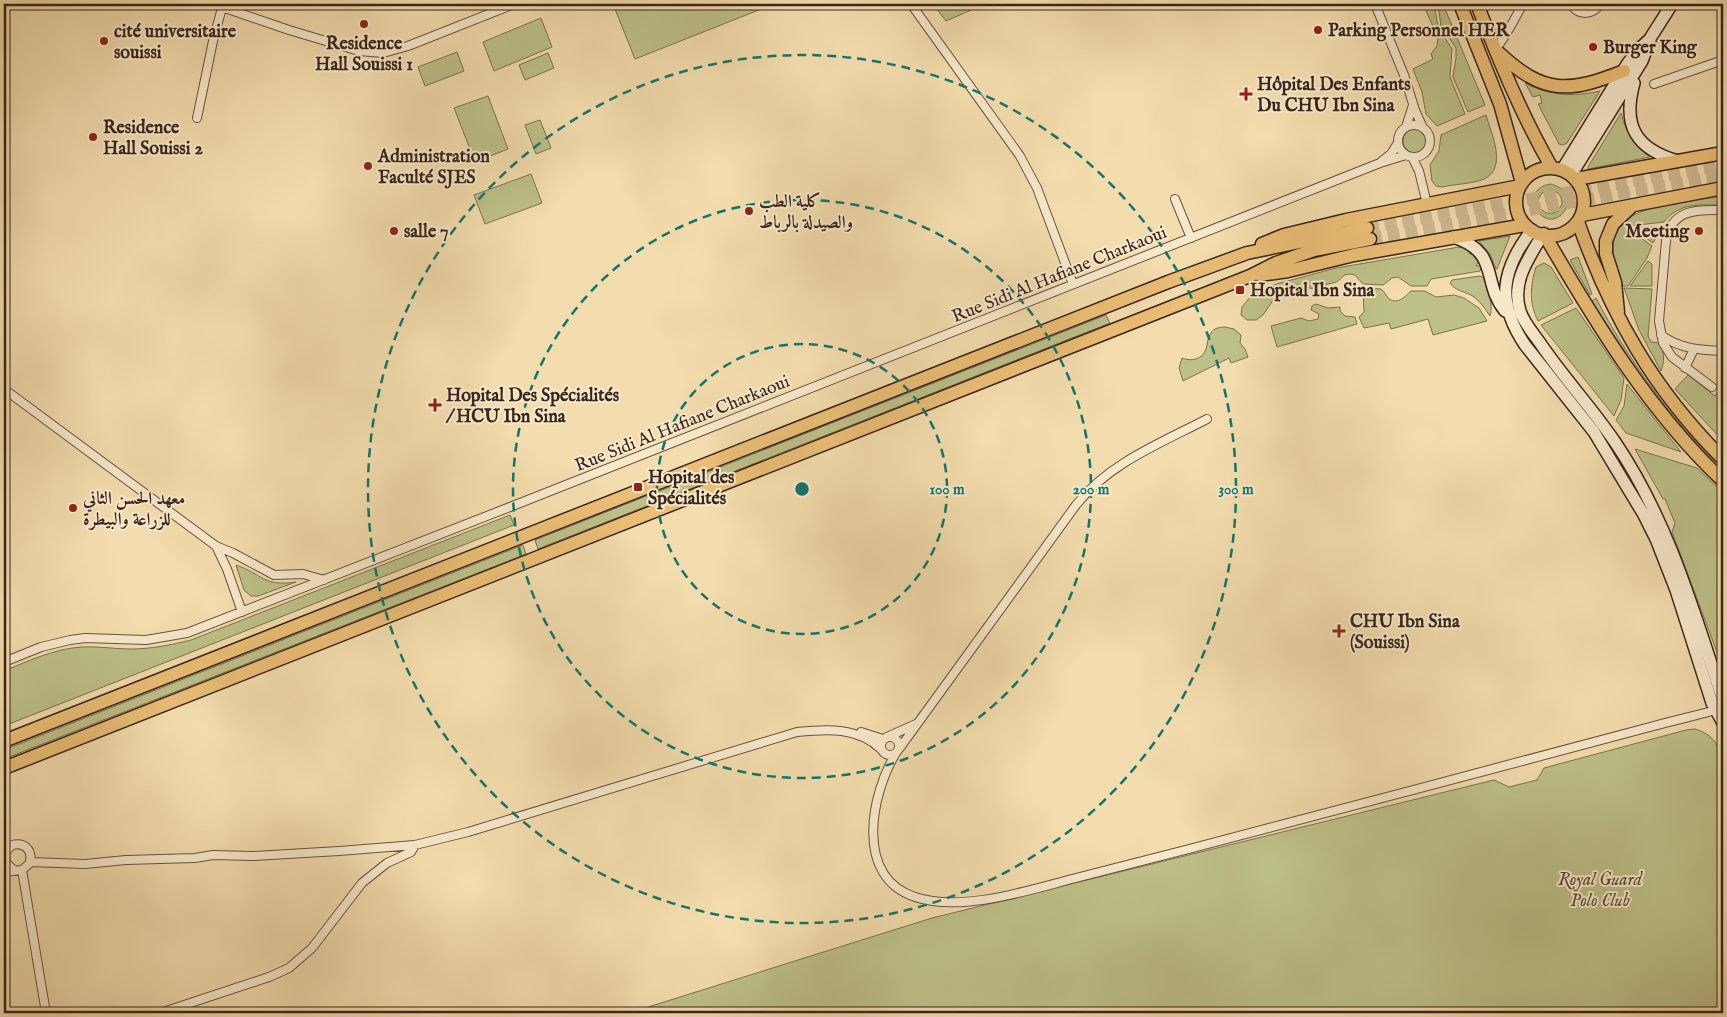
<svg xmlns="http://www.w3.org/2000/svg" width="1727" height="1017" font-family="'IM FELL English',Amiri,serif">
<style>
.green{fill:#bdc088;stroke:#7b7252;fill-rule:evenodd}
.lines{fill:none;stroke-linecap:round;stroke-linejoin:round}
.primary-tunnel{stroke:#ceb790;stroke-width:12;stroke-dasharray:12 6;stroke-linecap:butt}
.street-casing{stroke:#685340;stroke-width:10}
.secondary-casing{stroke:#39251c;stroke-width:14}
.primary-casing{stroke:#39251c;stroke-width:15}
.street{stroke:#f7e8ca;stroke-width:8}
.secondary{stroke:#f7e8ca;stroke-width:11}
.primary{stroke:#eabe76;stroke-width:12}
.ring{fill:none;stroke:#0f766e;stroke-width:2.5;stroke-dasharray:9 6}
.poi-dot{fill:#8f2418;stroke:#f7e8ca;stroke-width:2}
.labels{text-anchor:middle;stroke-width:4;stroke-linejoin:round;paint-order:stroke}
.poi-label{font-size:18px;font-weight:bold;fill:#39251c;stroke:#f7e8ca;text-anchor:start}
.street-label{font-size:18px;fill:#39251c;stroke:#f7e8ca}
.park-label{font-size:18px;font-style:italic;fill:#5a4c37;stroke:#f7e8ca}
.centre{fill:#0f766e;stroke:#f7e8ca;stroke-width:2.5}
.ring-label{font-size:15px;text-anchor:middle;font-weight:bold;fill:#0f766e;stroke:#f7e8ca;stroke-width:4;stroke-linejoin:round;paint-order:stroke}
</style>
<rect width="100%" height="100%" fill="#f3dcad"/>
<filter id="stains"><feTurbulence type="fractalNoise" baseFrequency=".004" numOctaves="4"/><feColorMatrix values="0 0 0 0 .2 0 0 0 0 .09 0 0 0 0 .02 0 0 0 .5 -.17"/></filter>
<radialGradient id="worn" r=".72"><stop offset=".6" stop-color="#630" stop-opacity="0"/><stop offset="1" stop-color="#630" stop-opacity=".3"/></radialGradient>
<path class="green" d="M613,4H774L635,59Z
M933,4H985L946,21Z
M1423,4H1434L1438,27L1452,49L1450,77L1465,114L1437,126L1426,114L1422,92L1413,69L1433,59L1431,54L1437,46L1438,38Z
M1438,4H1443L1485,105L1468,112L1453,77L1456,58V48L1441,26Z
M541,18L552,47L494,71L483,42Z
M457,52L464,71L425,86L418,67Z
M548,53L554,68L525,80L519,65Z
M1525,83C1550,96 1573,97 1600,91L1567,143L1563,145L1559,144L1538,104L1542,103L1540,95L1533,97Z
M488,96L508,149L475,162L454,108Z
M1621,113C1626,132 1634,146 1650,157L1588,169V167Z
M1486,115C1491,133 1508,168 1484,179C1472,184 1455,184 1442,187L1436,186L1432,181L1430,165L1439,151L1441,135Z
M540,120L551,148L536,154L525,125Z
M1403 141a12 12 0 1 1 24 0a12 12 0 1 1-24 0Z
M531,174L542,203L485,224L474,195Z
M1550,184C1563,186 1574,200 1563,213C1544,235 1515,191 1550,184ZM1550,190C1558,191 1562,196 1562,204L1558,211C1551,215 1545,214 1540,208L1538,200L1542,193Z
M1723,196V205C1701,205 1679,202 1664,222L1629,226V229L1652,246L1647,258L1628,286H1623C1619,275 1613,264 1613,253C1610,214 1649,208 1678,203C1693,201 1708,198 1723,196Z
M1634,227H1663L1653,243L1633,229Z
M1510,236L1497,269H1496L1490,254L1479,241Z
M1459,247L1467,249L1470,254H1472L1478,262L1476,266H1480L1481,268L1480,271L1431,279L1427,286H1411L1398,277L1392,278L1383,285L1363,284L1355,275C1341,271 1343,281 1333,283C1326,284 1321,286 1314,289L1298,285L1288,293L1276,296L1263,315L1256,320H1247L1241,315L1242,307L1251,296L1259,290L1280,283L1336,268Z
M1578,257L1592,294L1590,295L1570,260Z
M1648,261L1652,264V286H1630Z
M1544,263L1551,267L1573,303L1538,321C1529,303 1530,286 1536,267Z
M1480,276L1484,278C1487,290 1494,304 1490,316C1485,309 1481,302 1474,297C1466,291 1456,292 1450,283L1452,280Z
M1366,288L1381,289C1385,292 1386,296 1389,299C1399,305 1405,296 1411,291H1425L1436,297L1454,295L1464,298L1479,308L1487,321L1433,335L1428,319L1391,329L1389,323L1364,328L1359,317L1364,312L1363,290Z
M1624,288L1652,289L1648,336L1651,342L1660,343C1664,353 1665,361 1661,371L1639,330Z
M1596,298C1626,356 1675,426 1723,469V473C1671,422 1628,364 1592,301Z
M1316,304L1328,308L1340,307V311L1345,316L1355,317L1357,324L1277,347L1271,326L1301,318L1309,321L1318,319L1319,314L1311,310L1312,306Z
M1576,308L1624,378L1621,400L1614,416L1541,325Z
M1106,315L1110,323L538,549L535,540Z
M1225,327L1234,329L1241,335L1240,343L1245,349L1248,357L1231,363L1229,358L1183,381L1179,368L1182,358C1192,362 1203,359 1206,349C1208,344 1207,338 1211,333C1214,328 1220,327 1225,327Z
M1688,375L1715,396L1722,385L1723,386V441L1675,389Z
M1627,384L1681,452L1626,433L1616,420L1624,406Z
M1635,449L1697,468L1723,493V668L1672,532L1675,523L1665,499H1663Z
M510,515L514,525L4,726V671C28,661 54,649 81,647C98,646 114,649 131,649C151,649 171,645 191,640Z
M523,545L526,554L4,759V750Z
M236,565C262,574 264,587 296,582L258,596H251L244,590Z
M1695,729C1712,734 1718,743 1723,760V1013H629L932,918L1494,780L1509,787L1537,780L1544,768L1686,730Z"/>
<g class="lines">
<path class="primary-tunnel" d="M1367,228L1723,165
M1370,239L1723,175"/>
<g class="street-casing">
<path id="street" d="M911,4L1020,156L1037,188L1073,284
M1375,4L1404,75L1415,110L1423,128
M1571,4C1578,16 1592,16 1600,4
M222,7L289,30L359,51L383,53L408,46L514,4
M1495,49C1505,40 1515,17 1523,4
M1654,84L1723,60
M197,118L213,41L223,4
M1398 141a16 16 0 1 1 32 0a16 16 0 1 1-32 0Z
M1406,127L1413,105
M1412,157L1419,171L1427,204
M1382,161L1391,154L1398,143
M1175,199L1191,238
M1661,335C1680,349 1700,350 1723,351
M1685,368L1694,349
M1712,387L1672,357L1663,343L1659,321L1666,241C1672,208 1697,210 1723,210
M4,389L216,546L233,553L274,575L303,574L324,580
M216,546L227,569L242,612
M4,662L41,647L70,640L85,638L146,640L187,633L510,507L1380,163L1406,155
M861,732L883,739
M881 746a9 9 0 1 1 18 0a9 9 0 1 1-18 0Z
M887,737L916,724
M899,749L1076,505C1109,463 1161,443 1207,419
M896,753C871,794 854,877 915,897C960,912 1023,892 1068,880C1108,870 1149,859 1189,849C1270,827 1351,807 1432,785C1505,765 1578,746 1650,727C1675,720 1699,715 1723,708
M30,862L85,864L126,860L195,858L213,855L253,856L339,851L415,845L468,832L797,732C828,729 857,727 881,749
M22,870L46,1013
M4,872L22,870L29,864C34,851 25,842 12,845L5,853L6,863L14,870
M160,1013L269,977L289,968L312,948L362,883L387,863L411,852L415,845"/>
</g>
<g class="secondary-casing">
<path id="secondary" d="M1634,83C1622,126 1636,149 1678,161
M1562,170L1628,63L1639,49L1650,39
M1571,175L1642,61L1651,37L1672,4
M1532,230C1501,270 1496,302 1525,345L1594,432L1644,515L1656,539L1676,590L1712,703L1723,723
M1543,234C1529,258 1511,281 1520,311C1524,323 1533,333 1540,343C1563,377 1592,408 1615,442C1668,520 1694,612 1723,700
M1453,237C1501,252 1481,282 1505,311"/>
</g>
<g class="primary-casing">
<path id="primary" d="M1460,4L1500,104L1522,183
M1477,4C1499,60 1522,116 1552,168
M1499,53C1544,95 1569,93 1624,71
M1516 202a34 34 0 1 1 68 0a34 34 0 1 1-68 0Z
M1576,179L1723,153
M1582,215L1723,188
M1578,222C1611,315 1653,389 1723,459
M1544,234C1595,322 1649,411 1723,481
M1262,244L1284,235L1346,220L1520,186
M1260,275L1288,271L1354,255L1525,225
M1618,312L1615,282L1606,254V241L1613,224L1632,206
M4,741L1168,282L1247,253L1367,228
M4,768L1169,308L1250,276L1276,263L1314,250L1370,239"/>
</g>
<use href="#street" class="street"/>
<use href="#secondary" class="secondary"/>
<use href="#primary" class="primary"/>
</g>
<g class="ring">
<circle cx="802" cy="489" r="145"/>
<circle cx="802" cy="489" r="289"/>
<circle cx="802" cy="489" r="434"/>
</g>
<g class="poi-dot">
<circle cx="364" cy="24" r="5"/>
<circle cx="1318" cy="30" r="5"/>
<circle cx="104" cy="41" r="5"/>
<circle cx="1593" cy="47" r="5"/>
<path d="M1243.5 86.5h5v5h5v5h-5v5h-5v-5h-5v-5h5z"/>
<circle cx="93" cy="137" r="5"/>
<circle cx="368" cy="166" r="5"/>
<circle cx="749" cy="211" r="5"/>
<circle cx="394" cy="231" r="5"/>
<circle cx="1699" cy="231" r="5"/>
<rect x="1235" y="285" width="10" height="10" rx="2.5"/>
<path d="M432.5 397.5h5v5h5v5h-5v5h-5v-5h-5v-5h5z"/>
<rect x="633" y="482" width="10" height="10" rx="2.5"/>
<circle cx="73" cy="508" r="5"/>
<path d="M1336.5 623.5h5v5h5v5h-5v5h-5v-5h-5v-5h5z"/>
</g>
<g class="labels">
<g class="poi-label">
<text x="1328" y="36">Parking Personnel HER</text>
<text x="114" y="37">cité universitaire<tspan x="114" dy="21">souissi</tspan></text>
<text x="364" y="49" text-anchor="middle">ٍResidence<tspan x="364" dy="21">Hall Souissi 1</tspan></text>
<text x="1603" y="53">Burger King</text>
<text x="1257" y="90">Hôpital Des Enfants<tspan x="1257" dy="21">Du CHU Ibn Sina</tspan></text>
<text x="103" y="133">Residence<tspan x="103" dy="21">Hall Souissi 2</tspan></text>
<text x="378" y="162">Administration<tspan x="378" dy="21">Faculté SJES</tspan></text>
<text x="759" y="207">كلية الطب<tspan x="759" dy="21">والصيدلة بالرباط</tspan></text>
<text x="404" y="237">salle 7</text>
<text x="1689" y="237" text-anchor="end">Meeting</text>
<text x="1250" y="296">Hopital Ibn Sina</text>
<text x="446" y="401">Hopital Des Spécialités<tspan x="446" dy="21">/ HCU Ibn Sina</tspan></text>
<text x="648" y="483">Hopital des<tspan x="648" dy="21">Spécialités</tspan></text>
<text x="83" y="504">معهد الحسن الثاني<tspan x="83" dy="21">للزراعة والبيطرة</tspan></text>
<text x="1350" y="627">CHU Ibn Sina<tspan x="1350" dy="21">(Souissi)</tspan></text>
</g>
<g class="street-label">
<text transform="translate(1059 274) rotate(-22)" y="6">Rue Sidi Al Hafiane Charkaoui</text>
<text transform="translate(682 423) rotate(-22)" y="6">Rue Sidi Al Hafiane Charkaoui</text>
</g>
<g class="park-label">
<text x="1600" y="885">Royal Guard<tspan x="1600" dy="21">Polo Club</tspan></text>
</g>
</g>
<circle cx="802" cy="489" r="8" class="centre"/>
<g class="ring-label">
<text x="947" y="494">100 m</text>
<text x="1091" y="494">200 m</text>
<text x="1236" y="494">300 m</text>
</g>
<rect width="1727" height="1017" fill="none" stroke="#f3dcad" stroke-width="20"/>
<rect x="5" y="5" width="1717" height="1007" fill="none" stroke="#39251c" stroke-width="2.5"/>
<rect x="10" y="10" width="1707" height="997" fill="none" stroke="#39251c"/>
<rect width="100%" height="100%" filter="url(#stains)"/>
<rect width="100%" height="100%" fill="url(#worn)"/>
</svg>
